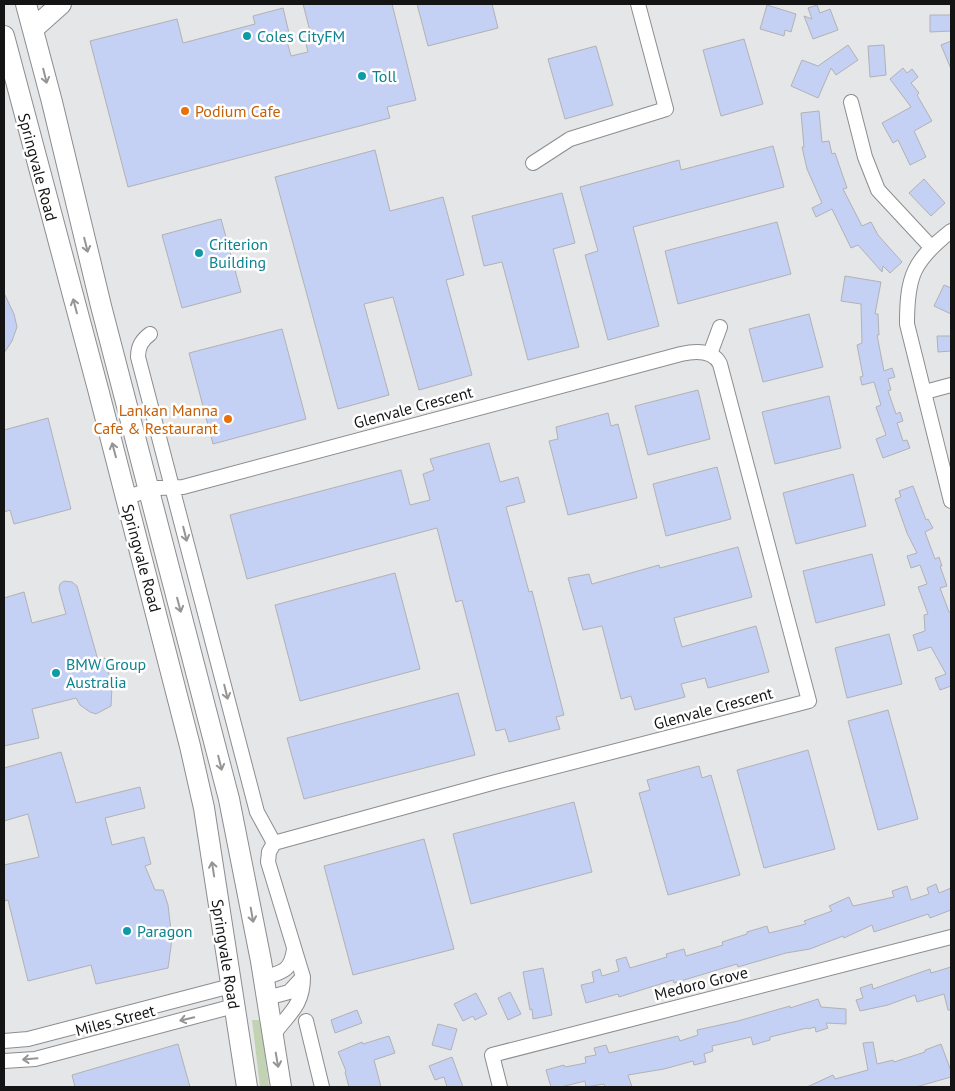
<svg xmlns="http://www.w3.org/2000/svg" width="955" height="1091" font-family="'PT Sans',sans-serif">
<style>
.green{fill:#c1d3b3}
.building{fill:#c4d0f4;stroke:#b2b2b4}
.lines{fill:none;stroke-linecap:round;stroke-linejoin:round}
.minor-casing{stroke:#8c8d8f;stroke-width:16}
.highway-casing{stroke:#8c8d8f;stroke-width:22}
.minor{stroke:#fff;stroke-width:14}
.highway{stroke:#fff;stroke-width:20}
.oneway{stroke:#959596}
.culture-dot{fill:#0f9aa8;stroke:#fff;stroke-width:2}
.food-dot{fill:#e8710a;stroke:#fff;stroke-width:2}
.labels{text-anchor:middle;stroke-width:5;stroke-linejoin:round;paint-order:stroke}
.culture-label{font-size:16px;fill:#0d838f;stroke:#fff;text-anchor:start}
.food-label{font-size:16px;fill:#c56008;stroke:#fff;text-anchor:start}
.street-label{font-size:16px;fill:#141415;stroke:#fff}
</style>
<rect width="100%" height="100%" fill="#e5e6e8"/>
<path class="green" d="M252,1020H259L262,1030L269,1087H260Z"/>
<path class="building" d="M303,4H392L416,100L387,107L390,118L128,187L90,41L177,19L183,43L255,24L253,16L283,8L289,33L285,34L291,56L308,52L305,40L312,39Z
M417,4H492L498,28L428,46Z
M767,5L796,14L791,32L785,30L784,36L760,29Z
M817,5L820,13L830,9L838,30L813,39L804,16L812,19L808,8Z
M930,15H951V31L930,32Z
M744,39L763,104L721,116L703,50Z
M951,41V69L941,45Z
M848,45L858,60L836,75L831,68L818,98L791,86L802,60L818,66Z
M884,45L886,75L870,77L868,46Z
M596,46L613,105L565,119L548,59Z
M903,68L907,73L912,69L918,77L911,83L919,93L917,95L932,121L914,131L926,157L910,165L898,140L893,143L882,123L911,107L890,79Z
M819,111L822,142L829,141L832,154L835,153L847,188L843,189L862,226L871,222L878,235L902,262L890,273L883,266L882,272L858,245L851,248L832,209L816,217L812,208L822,203L807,169L802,147H804L801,113Z
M773,146L784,187L633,227L659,326L608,340L585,255L598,251L580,187L679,160L681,170Z
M375,150L390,211L443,197L464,275L446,280L472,375L419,390L393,297L364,304L389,395L338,409L275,177Z
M924,179L945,203L931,216L909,193Z
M562,193L575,243L553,249L579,347L528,360L502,262L484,266L472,216Z
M221,219L241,292L182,308L162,235Z
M777,222L791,274L678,304L665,251Z
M845,276L881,282L875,314H878L879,335H877L884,371L892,368L895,377L888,379L891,390L888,391L896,414L900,412L903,421L897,423L903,441L907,440L910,448L883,458L876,439L886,435L876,407L881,405L874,382L862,385L860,377L863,376L857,345L862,343L861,304L841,301Z
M944,285L951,288V314L934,306Z
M4,293L14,314L17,327L12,341L4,353Z
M809,314L823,367L763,382L749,329Z
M282,329L306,419L213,444L189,353Z
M937,336H951V351L938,352Z
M698,390L710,439L648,455L635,406Z
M829,396L841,448L775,464L762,412Z
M608,413L611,426L618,424L637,498L568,515L549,441L558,439L556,427Z
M48,418L71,509L14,524L10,510L4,512V430Z
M489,443L500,482L518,477L525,502L506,507L529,592L532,591L564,715L556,717L560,729L509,742L505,729L496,731L462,600L456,602L437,528L247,579L230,515L401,470L410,505L430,500L423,474L434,470L430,459Z
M717,467L731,519L666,536L653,484Z
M853,474L866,526L796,544L783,493Z
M913,486L926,520L928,519L933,528L925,532L935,559L939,557L942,566H940L947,586L940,588L949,612H951V686L940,690L935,678L946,674L931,647L918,651L913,635L925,631L924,615L928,614L918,587L927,584L920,565L911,568L907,556L917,553L907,533L895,499L901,497L899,491Z
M738,547L752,597L674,618L682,647L756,626L769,672L708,688L705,678L681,684L685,697L635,710L631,696L621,699L602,626L583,630L568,578L589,574L592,584L659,565L660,568Z
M872,554L885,605L816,623L803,571Z
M395,573L420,669L300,701L275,605Z
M64,581L72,582L77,586L98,660L105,658L112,687L111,706L96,714L90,712L80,705L76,698L32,709L39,738L4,746V598L24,592L32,623L66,614L59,589L60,584Z
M889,634L902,684L847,698L835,648Z
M458,693L475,755L304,799L287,738Z
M888,710L918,819L878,830L848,721Z
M808,750L835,849L764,868L737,770Z
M61,752L76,803L140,787L145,808L105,818L112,845L144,837L151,864L145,866L155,890H163L168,905L172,939L168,968L96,984L91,965L28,981L8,900L5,901L4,895V865L39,857L28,814L4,821V768Z
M699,766L702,778L711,775L740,875L668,895L639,793L650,790L647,780Z
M574,802L592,872L471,904L453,834Z
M424,839L454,949L353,975L324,866Z
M936,884L939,893L951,888V910L930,918L928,914L874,932L872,925L844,938L843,936L810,949L786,953L738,967L737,964L674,983L673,980L619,997L618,994L586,1003L581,985L594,982L592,972L600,969L602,976L619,971L616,960L626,957L630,968L667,957L666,954L684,949L686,956L723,945L722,942L747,934V932L767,926L769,933L806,924L804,921L832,911L829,906L849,897L853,906L894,897L892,891L907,886L911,900L929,894L927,888Z
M951,967V1010H948L944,994L917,1002L915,995L888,1005L860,1011L856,1000L863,998L860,988L872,984L873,989L930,969L931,973Z
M543,968L552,1015L533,1019L532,1009L530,1010L523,972Z
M510,992L521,1014L508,1020L498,998Z
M476,993L487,1014L475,1020L473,1016L463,1021L454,1004Z
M818,999L821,1007L846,1009V1024L826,1023L828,1028L816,1032L815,1027L808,1029L807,1028L770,1037V1040L753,1045L751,1037L712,1046L713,1051L704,1054L706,1062L694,1065L693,1061L664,1069L628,1075L632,1087H605L604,1084L586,1087L585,1081L561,1087H551L546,1070L564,1065L565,1067L586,1063L585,1057L596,1055L594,1048L606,1045L609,1053L678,1036L680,1041L698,1035L697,1030L738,1021L790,1006V1008Z
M357,1010L362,1023L335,1033L331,1020Z
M438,1024L457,1029L451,1050L432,1045Z
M389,1036L395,1053L374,1060L381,1087H349L345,1072L346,1071L338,1052L362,1042L363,1044Z
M873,1042L877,1064L893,1060L894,1062L925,1052V1050L941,1044L951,1071V1077L916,1087H807L833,1075L835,1079L868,1070L863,1043Z
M178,1044L190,1087H75L72,1075Z
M452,1057L463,1087H447L444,1077L435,1080L429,1066Z"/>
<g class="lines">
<g class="minor-casing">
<path id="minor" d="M851,102L865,157L878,190L931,247
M533,163L570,139L666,109L638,4
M951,231C913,261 907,276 907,324L951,501
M150,334C142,340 138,346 138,357L257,812L274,843
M710,354L720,327
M925,392L951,385
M126,497L158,488L183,487L681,354C695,351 713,350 720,364L809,701L492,783L274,843
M263,978C283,972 291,971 294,949
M267,998L289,992L303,977L268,862L269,852L274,843
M306,1021L322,1087
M273,1035C289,1013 303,1006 303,977
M4,1041L28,1039L231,986
M4,1061L35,1059L234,1006
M500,1087L492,1055L951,937"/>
</g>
<g class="highway-casing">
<path id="highway" d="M26,4L52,102L101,306L229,799L261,961L281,1087
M33,29L61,4
M4,36L98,389L190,746L204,808L247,1087"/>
</g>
<use href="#minor" class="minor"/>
<use href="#highway" class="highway"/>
</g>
<defs><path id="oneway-shaft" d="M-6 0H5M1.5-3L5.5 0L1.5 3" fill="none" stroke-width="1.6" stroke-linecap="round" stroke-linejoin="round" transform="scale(1.25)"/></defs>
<g class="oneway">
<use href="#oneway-shaft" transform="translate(45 76) rotate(76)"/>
<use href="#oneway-shaft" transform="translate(86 245) rotate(76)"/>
<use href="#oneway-shaft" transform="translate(75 306) rotate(-105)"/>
<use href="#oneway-shaft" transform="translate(114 450) rotate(-105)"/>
<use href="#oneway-shaft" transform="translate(185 534) rotate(76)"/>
<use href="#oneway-shaft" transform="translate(179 605) rotate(75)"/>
<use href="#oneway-shaft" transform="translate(226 692) rotate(76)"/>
<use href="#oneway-shaft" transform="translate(220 763) rotate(76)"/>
<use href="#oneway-shaft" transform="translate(213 869) rotate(-99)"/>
<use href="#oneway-shaft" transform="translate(252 915) rotate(80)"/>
<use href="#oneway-shaft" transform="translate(187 1019) rotate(166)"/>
<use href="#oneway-shaft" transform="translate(30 1059) rotate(175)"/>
<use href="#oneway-shaft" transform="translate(277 1060) rotate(80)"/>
</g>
<g class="culture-dot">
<circle cx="247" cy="36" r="5"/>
<circle cx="362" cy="76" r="5"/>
<circle cx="199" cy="253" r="5"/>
<circle cx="56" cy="673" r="5"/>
<circle cx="127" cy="931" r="5"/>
</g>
<g class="food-dot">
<circle cx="185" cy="111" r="5"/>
<circle cx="228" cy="419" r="5"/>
</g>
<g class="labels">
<g class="culture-label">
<text x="257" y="42">Coles CityFM</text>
<text x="372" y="82">Toll</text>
<text x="209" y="250">Criterion<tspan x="209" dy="18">Building</tspan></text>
<text x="66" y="670">BMW Group<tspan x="66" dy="18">Australia</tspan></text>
<text x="137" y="937">Paragon</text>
</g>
<g class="food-label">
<text x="195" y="117">Podium Cafe</text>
<text x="218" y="416" text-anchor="end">Lankan Manna<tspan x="218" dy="18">Cafe &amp; Restaurant</tspan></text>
</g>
<g class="street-label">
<text transform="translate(38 167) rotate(75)" y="6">Springvale Road</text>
<text transform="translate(413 407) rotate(-15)" y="6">Glenvale Crescent</text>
<text transform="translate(142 558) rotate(75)" y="6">Springvale Road</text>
<text transform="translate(713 708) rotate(-15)" y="6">Glenvale Crescent</text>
<text transform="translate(226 954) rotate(81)" y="6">Springvale Road</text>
<text transform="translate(701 983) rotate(-14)" y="6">Medoro Grove</text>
<text transform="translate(115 1020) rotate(-15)" y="6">Miles Street</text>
</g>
</g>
<rect width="955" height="1091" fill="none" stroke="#141415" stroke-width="10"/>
</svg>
